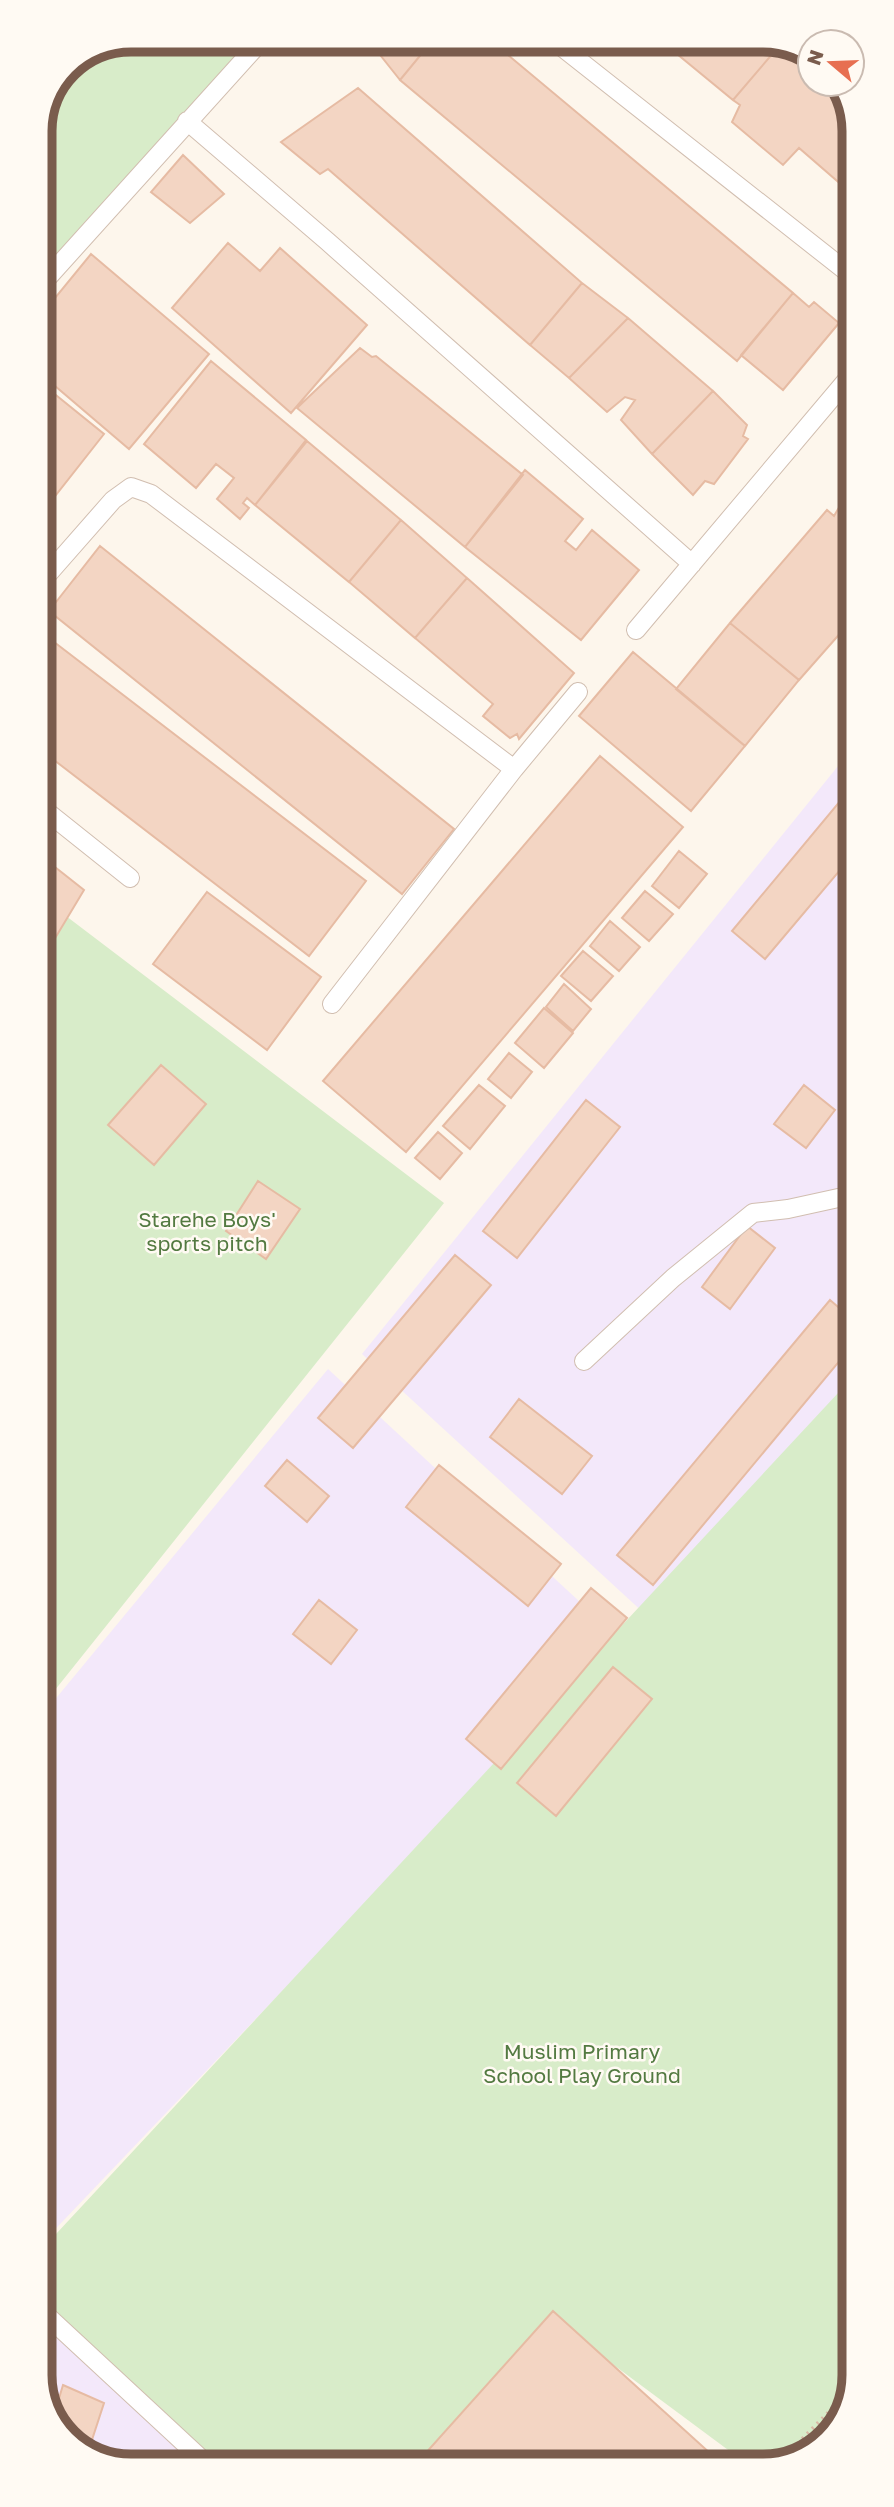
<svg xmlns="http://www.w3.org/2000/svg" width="894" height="2507" font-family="'Golos Text',sans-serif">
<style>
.education{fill:#f3e8fa}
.green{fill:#d8ecc9}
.building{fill:#f3d5c3;stroke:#e6bba3;stroke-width:2}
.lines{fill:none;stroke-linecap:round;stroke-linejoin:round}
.service-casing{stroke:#d1beb0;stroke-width:20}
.path{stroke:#d9b8a5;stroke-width:4.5;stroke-dasharray:2 5;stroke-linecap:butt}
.service{stroke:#fff;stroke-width:18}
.labels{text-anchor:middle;stroke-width:5;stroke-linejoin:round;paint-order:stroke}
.park-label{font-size:21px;fill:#537a41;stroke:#fffaf3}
.rim{fill:none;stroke:#7a5c4d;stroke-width:9}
</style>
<rect width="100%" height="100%" fill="#fdf6ec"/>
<path class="education" d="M851,750L852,1407L658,1626L362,1354Z
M328,1369L619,1638L43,2242V1714Z
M43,2290L229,2466L125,2467L76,2448L43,2400Z"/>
<path class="green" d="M131,40H265L41,289L40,126L67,67Z
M41,897L444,1203L43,1705Z
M852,1378L854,2376L835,2431L787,2464H747L576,2337L444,2465L209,2466L43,2312V2248Z"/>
<path class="building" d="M386,40H433L400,80L377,51Z
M433,40H490L793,293L737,361L400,80Z
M660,40H769L780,45L733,100Z
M780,45L810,56V84H835L851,107V193L799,148L783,165L732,122L740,105L733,100Z
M358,88L582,283L530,345L328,169L320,174L281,142Z
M183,155L224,194L190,223L151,192Z
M228,243L260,271L280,248L367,325L291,413L172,308Z
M91,254L209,354L129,449L41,374V315Z
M582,283L628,318L569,378L530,345Z
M793,293L809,307L814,302L839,323L783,390L741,355Z
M628,318L713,391L652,454L621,420L635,400L625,397L607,412L569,378Z
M360,348L372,357L376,356L523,475L465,547L297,408Z
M211,361L306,440L255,505L247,498L243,503L249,508L240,519L217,499L234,478L216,464L196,488L144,444Z
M41,383L104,434L41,514Z
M713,391L747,425L743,436L748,439L714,484L705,481L693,495L652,454Z
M307,441L401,520L349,582L255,505Z
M525,470L583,519L565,541L576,550L592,530L639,570L581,640L465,547Z
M851,490V505L844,499Z
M844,499L851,505V621L799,680L730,623L827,510L834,516Z
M401,520L467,578L415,638L349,582Z
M100,546L454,829L402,894L49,611Z
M467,578L574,673L519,739L517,734L510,738L483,716L493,704L415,638Z
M730,623L799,680L745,746L676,689Z
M41,632L366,881L309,956L41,750Z
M633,652L745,746L691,811L579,716Z
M600,756L683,827L406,1152L323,1081Z
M851,788L852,856L765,959L732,931Z
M679,851L707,874L679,908L652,886Z
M41,856L84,890L42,960Z
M645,891L673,914L649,941L622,918Z
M207,892L321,977L267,1050L153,964Z
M610,921L640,947L619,971L590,946Z
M583,951L613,976L591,1001L561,976Z
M564,984L591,1009L573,1031L546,1007Z
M544,1008L573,1033L544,1068L515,1043Z
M509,1053L532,1072L511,1098L488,1079Z
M161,1065L206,1104L154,1165L108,1125Z
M479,1085L505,1106L470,1149L443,1126Z
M804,1085L835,1110L806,1148L774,1124Z
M586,1100L620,1127L517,1258L483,1231Z
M438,1132L462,1153L440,1179L415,1158Z
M258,1181L300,1209L266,1259L226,1231Z
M747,1226L775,1248L730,1309L702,1287Z
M455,1255L491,1285L353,1448L318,1418Z
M830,1300L852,1319V1346L653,1585L617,1555Z
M519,1399L592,1456L562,1494L490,1437Z
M287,1460L329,1496L307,1522L265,1486Z
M439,1465L561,1564L528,1606L406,1507Z
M591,1588L627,1618L501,1769L466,1739Z
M319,1600L357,1630L331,1664L293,1634Z
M613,1667L652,1699L556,1816L517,1783Z
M553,2311L722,2464L415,2465Z
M63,2385L104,2403L88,2452L76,2448L54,2415Z"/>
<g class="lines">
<g class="service-casing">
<path id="service" d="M553,40L851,275
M187,121L327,241L692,564
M41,285L262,40
M41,582L113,500L131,487L151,494L514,769
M636,630L851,375
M41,807L130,878
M332,1004L514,769L578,692
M584,1361L673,1278L753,1213L788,1209L852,1195
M43,2312L209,2466"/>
</g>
<path class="path" d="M778,2464L848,2393"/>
<use href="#service" class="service"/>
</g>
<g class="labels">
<g class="park-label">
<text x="207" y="1227">Starehe Boys'<tspan x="207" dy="24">sports pitch</tspan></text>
<text x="582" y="2059">Muslim Primary<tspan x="582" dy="24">School Play Ground</tspan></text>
</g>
</g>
<path d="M0 0H894V2507H0ZM131 52H763A79 79 0 0 1 842 131V2375A79 79 0 0 1 763 2454H131A79 79 0 0 1 52 2375V131A79 79 0 0 1 131 52Z" fill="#fffaf3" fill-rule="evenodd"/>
<path class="rim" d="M131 52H763A79 79 0 0 1 842 131V2375A79 79 0 0 1 763 2454H131A79 79 0 0 1 52 2375V131A79 79 0 0 1 131 52Z"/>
<g transform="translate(831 63) rotate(289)"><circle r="33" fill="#fffaf3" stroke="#cabbb1" stroke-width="2"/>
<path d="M0-5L12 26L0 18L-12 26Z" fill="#e76f51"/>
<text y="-10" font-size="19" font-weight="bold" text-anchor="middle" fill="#7a5c4d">N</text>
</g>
</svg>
